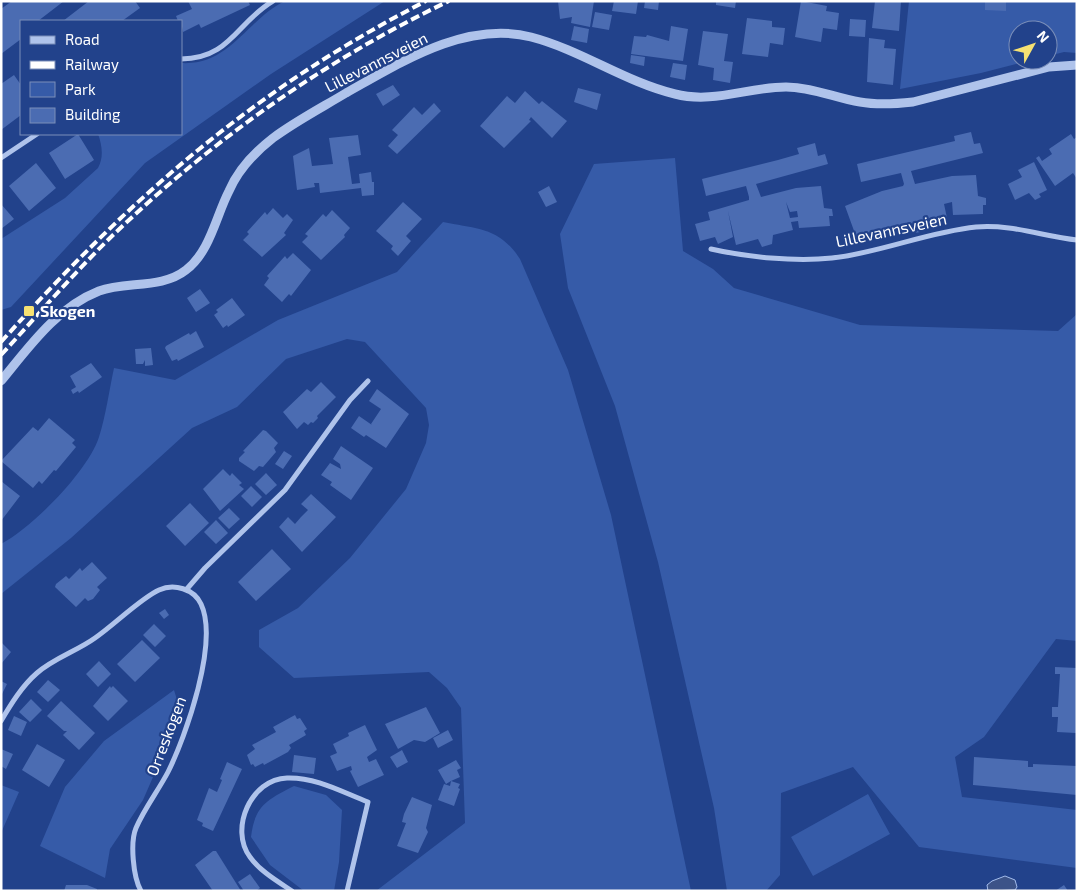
<svg xmlns="http://www.w3.org/2000/svg" width="1078" height="892" font-family="'Exo 2',sans-serif">
<style>
.green{fill:#365ba8}
.water{fill:#3c5388;stroke:#a3bcec}
.building{fill:#4b6cb2;fill-rule:evenodd}
.lines{fill:none;stroke-linecap:round;stroke-linejoin:round}
.minor{stroke:#afc3eb;stroke-width:5}
.tertiary{stroke:#afc3eb;stroke-width:9}
.rail{stroke:#fff;stroke-width:4;stroke-dasharray:9 4;stroke-linecap:butt}
.poi-dot{fill:#f6e172;stroke:#22428b;stroke-width:2}
.labels{text-anchor:middle;stroke-width:4.5;stroke-linejoin:round;paint-order:stroke}
.street-label{font-size:16px;fill:#fff;stroke:#22428b}
.poi-label{font-size:16px;font-weight:bold;fill:#fff;stroke:#22428b;text-anchor:start}
</style>
<rect width="100%" height="100%" fill="#22428b"/>
<path class="green" d="M285,1H385L271,74L145,163L11,307L1,310V239L65,198L98,168C104,157 102,145 98,134H181V63C230,66 246,20 285,1Z
M909,1H1077V53L1064,52L1048,56V30H1018V60H1032L981,73L900,89Z
M675,158L683,251L713,269L734,288L860,325L1058,331L1077,314V641L1056,639L984,737L955,757L962,797L1077,810V868L919,847L853,767L781,793L780,875L766,891H727L714,808L658,562L615,406L568,288L560,234L594,164Z
M443,222C477,229 499,227 520,259L568,370L611,515L691,891H376L465,823L461,708L447,688L429,672L294,678L259,647V630L298,608L350,558L406,489L426,443L429,425L426,408L365,342L347,339L286,359L237,407L192,428L71,538L1,594V544C33,527 88,471 99,437C106,415 109,391 114,368L175,380L278,320L397,272Z
M174,690L181,713L143,800L110,849L105,878L40,846L65,787L104,741Z
M1,785L19,792L1,833Z
M294,786L326,795L342,810L339,862L334,891H304L270,865L251,837C255,805 267,800 294,786Z
M868,794L890,834L813,876L791,837Z"/>
<path class="water" d="M1005,876L1015,880L1017,887L1015,890L988,891L987,885L992,881Z"/>
<path class="building" d="M12,1H64L38,21H21V39L1,54V9Z
M89,1H135L140,8L122,21H63Z
M188,1H248L250,5L201,28L199,24L183,32L181,21H178L176,16L192,9Z
M558,1H594L590,27L571,23L572,17L560,19Z
M614,1H638L636,14L612,11Z
M645,1H659L658,10L644,8Z
M716,1H736L735,8L716,5Z
M801,1L827,6L826,11L839,13L837,30L823,28L821,42L795,37Z
M875,1H901L899,31L872,28Z
M985,1H1006V11L985,10Z
M595,12L612,15L609,30L592,27Z
M747,18L772,21V27L785,28L783,45L770,43L768,57L742,54Z
M850,19L866,20L865,37L849,36Z
M574,26L589,29L587,43L571,40Z
M671,26L688,29L683,61L631,54L634,36L646,37L647,35L669,41Z
M703,31L728,34L724,61L733,62L730,83L713,80L714,68L698,65Z
M869,38L885,40L884,48L896,49L893,85L867,82Z
M631,55L645,57L644,66L630,63Z
M673,63L687,65L685,80L670,77Z
M14,75L21,85V115L1,130V84Z
M393,85L400,95L383,106L376,94Z
M578,88L601,94L597,110L574,102Z
M525,91L539,104L542,101L567,121L552,138L531,117L529,120L531,121L504,148L480,126L507,96L515,103Z
M434,103L441,111L397,154L388,146L398,135L392,130L414,107L422,115Z
M971,132L974,144L980,143L983,153L911,171L915,184L952,176L976,175L978,196L986,198V205H983V214L953,215L952,202L944,204L947,218L926,222L925,231L915,233L911,226L889,230L881,233L883,238L877,240L871,233L857,239L845,206L882,191L903,186L904,184L901,173L861,182L857,164L955,141L954,136Z
M78,134L94,160L65,179L49,153Z
M1071,134L1074,139L1077,137V179L1073,173L1055,186L1036,158L1039,156L1042,161L1052,154L1049,149Z
M358,135L361,155L348,157L352,184L360,183L359,174L371,172L372,182H374V195L362,196L361,188L320,193L319,183H314L315,187L297,190L293,156L309,148L312,166L333,164L329,138Z
M815,143L818,156L825,154L828,164L756,184L761,197L796,188L821,186L824,208L832,209L833,216H829L830,226L799,228L798,221L791,222L793,230L773,235L772,244L762,247L758,239L736,245L728,211L733,237L718,244L715,237L700,241L695,224L710,220L708,212L749,200V197L746,186L706,196L702,179L778,160L799,154L797,148ZM786,202L790,212L797,211L798,217L790,218Z
M1034,162L1047,190L1039,194L1041,197L1035,200L1029,193L1015,200L1008,184L1022,177L1018,170Z
M36,163L56,188L29,211L9,186Z
M549,186L557,202L546,207L538,192Z
M403,202L422,219L406,236L411,241L398,256L391,249L393,246L376,231Z
M1,204L14,219L1,229Z
M273,208L283,218L287,214L293,220L284,233L286,235L262,257L243,240L249,234L247,232L265,212L267,215Z
M332,210L350,228L344,235L345,237L321,260L302,242L308,236L305,234L323,214L326,217Z
M293,253L311,270L291,296L289,294L282,302L264,285L269,278L267,276L285,256L287,259Z
M200,289L210,303L196,312L187,298Z
M232,298L245,315L228,327L227,325L223,328L214,315L218,312L216,310Z
M196,331L204,347L178,361L177,359L172,361L165,348L166,346L189,333L190,335Z
M151,348L153,365L145,366V360L143,364H136L135,349Z
M91,363L102,377L79,393L78,391L73,394L71,390L76,387L70,376Z
M321,382L336,397L317,416L318,418L313,423L311,422L308,425L304,422L297,429L283,412L307,389L311,392Z
M377,389L409,414L386,448L366,435L364,437L351,428L359,416L372,425L371,424L381,409L369,401Z
M49,418L75,440L72,443L76,447L56,471L54,470L42,484L39,481L33,488L1,461L33,427L38,431Z
M263,430L266,431L278,443L274,448L276,452L263,467L259,466L254,471L239,461V458L245,452L243,451Z
M341,446L373,468L351,500L330,485L332,482L321,475L330,463L341,469L340,464L333,459Z
M284,451L292,456L283,469L275,464Z
M223,469L230,476L232,473L242,483L239,485L244,489L220,511L203,489Z
M266,473L277,485L266,495L255,484Z
M1,481L20,496L1,521Z
M251,486L262,497L252,507L241,496Z
M311,494L336,517L302,552L279,527L288,517L295,524L301,517L308,510L301,504Z
M190,503L209,523L185,546L166,526Z
M229,508L240,519L229,529L218,518Z
M216,520L228,533L216,544L204,532Z
M272,549L291,569L256,601L238,582Z
M92,562L107,578L97,587L100,590L93,599L88,601L85,598L76,607L55,587L56,584L66,576L69,579L80,568L82,571Z
M165,609L169,615L164,619L159,613Z
M154,624L166,636L155,647L143,635Z
M142,640L160,658L135,682L117,664Z
M1,642L11,652L1,664Z
M99,661L111,674L98,687L86,674Z
M1055,667L1077,668L1076,733L1057,732L1058,717H1052V707H1058L1060,674H1055Z
M48,680L60,690L48,702L37,692Z
M1,681L7,684L1,696Z
M110,686L111,688L113,686L128,701L108,721L93,706Z
M31,699L42,710L30,722L19,712Z
M61,701L95,733L79,750L63,735L67,731H64L47,716Z
M426,707L440,733L425,742L414,740L398,749L385,724Z
M295,715L297,719L300,718L307,729L304,731L306,735L289,745L291,748L288,752L264,765L263,763L255,767L253,764L251,765L247,755L255,749L252,745L276,732L273,727Z
M14,716L27,722L21,736L8,730Z
M365,725L377,750L367,757L369,762L376,759L384,775L358,787L350,771L352,770L351,766L337,771L330,756L337,753L333,744L349,736L348,733Z
M448,730L453,740L438,748L433,738Z
M37,744L65,760L49,787L22,770Z
M1,749L13,754L6,769L1,766Z
M402,750L408,762L397,768L390,757Z
M294,755L316,758L314,774L292,772Z
M974,757L1028,761V767H1033V764L1077,766V795L973,785Z
M456,760L461,768L457,770L460,777L451,781L460,784L458,788L460,789L454,806L438,800L444,784L450,786L451,781L446,784L438,770Z
M227,762L242,769L213,831L202,826L203,823L197,820L209,788L217,792L222,780L220,779Z
M412,797L432,805L426,828L428,832L418,853L397,846L406,823L402,822L404,814Z
M213,851H216L241,891H213L195,865Z
M250,874L260,888L256,891H244L238,882Z
M66,885H87L97,889V891H64Z
M1064,885L1068,891H1055Z"/>
<g class="lines">
<path class="minor" d="M181,59C230,59 237,22 273,1
M1,158L37,134
M711,249C746,257 795,262 832,258C880,253 927,232 976,227C1011,224 1042,236 1077,240
M186,590L205,568L285,490L350,400L368,381
M1,721C11,704 22,686 37,673C54,658 77,651 95,638C114,625 141,598 159,590C174,583 194,589 201,604C219,642 186,736 168,772C158,791 144,809 136,828C130,842 133,877 141,891
M292,891C277,881 260,871 250,857C229,829 251,779 287,778C316,777 342,792 368,802L347,891"/>
<path class="tertiary" d="M1,381C29,347 56,308 99,291C126,281 162,289 186,270C210,252 216,216 229,191C238,170 255,152 273,138C296,121 321,108 346,93C400,63 466,20 531,37C581,50 625,82 675,94C713,104 748,87 786,87C812,87 835,98 860,102C877,105 895,104 913,102L1049,67L1077,65"/>
<path class="rail" d="M1,342C129,199 254,89 426,1
M1,355C38,315 73,274 112,236C211,141 325,60 449,1"/>
</g>
<rect class="poi-dot" x="23" y="305" width="12" height="12" rx="2.5"/>
<g class="labels">
<g class="street-label">
<text transform="translate(376 62) rotate(-27)" y="6">Lillevannsveien</text>
<text transform="translate(891 230) rotate(-12)" y="6">Lillevannsveien</text>
<text transform="translate(166 736) rotate(-69)" y="6">Orreskogen</text>
</g>
<g class="poi-label">
<text x="40" y="317">Skogen</text>
</g>
</g>
<rect width="1078" height="892" fill="none" stroke="#ffffff" stroke-width="5"/>
<rect x="20" y="20" width="162" height="115" fill="#22428b" stroke="#7a8eb9"/>
<rect x="30" y="36" width="25" height="8" fill="#afc3eb" stroke="#7a8eb9"/>
<text x="65" y="45" font-size="15" fill="#ffffff">Road</text>
<rect x="30" y="61" width="25" height="8" fill="#ffffff" stroke="#7a8eb9"/>
<text x="65" y="70" font-size="15" fill="#ffffff">Railway</text>
<rect x="30" y="82" width="25" height="15" fill="#365ba8" stroke="#7a8eb9"/>
<text x="65" y="95" font-size="15" fill="#ffffff">Park</text>
<rect x="30" y="108" width="25" height="15" fill="#4b6cb2" stroke="#7a8eb9"/>
<text x="65" y="120" font-size="15" fill="#ffffff">Building</text>
<g transform="translate(1033 45) rotate(50)"><circle r="24" fill="#22428b" stroke="#7a8eb9"/>
<path d="M0-4L9 19L0 12L-9 19Z" fill="#f6e172"/>
<text y="-8" font-size="14" font-weight="bold" text-anchor="middle" fill="#ffffff">N</text>
</g>
</svg>
